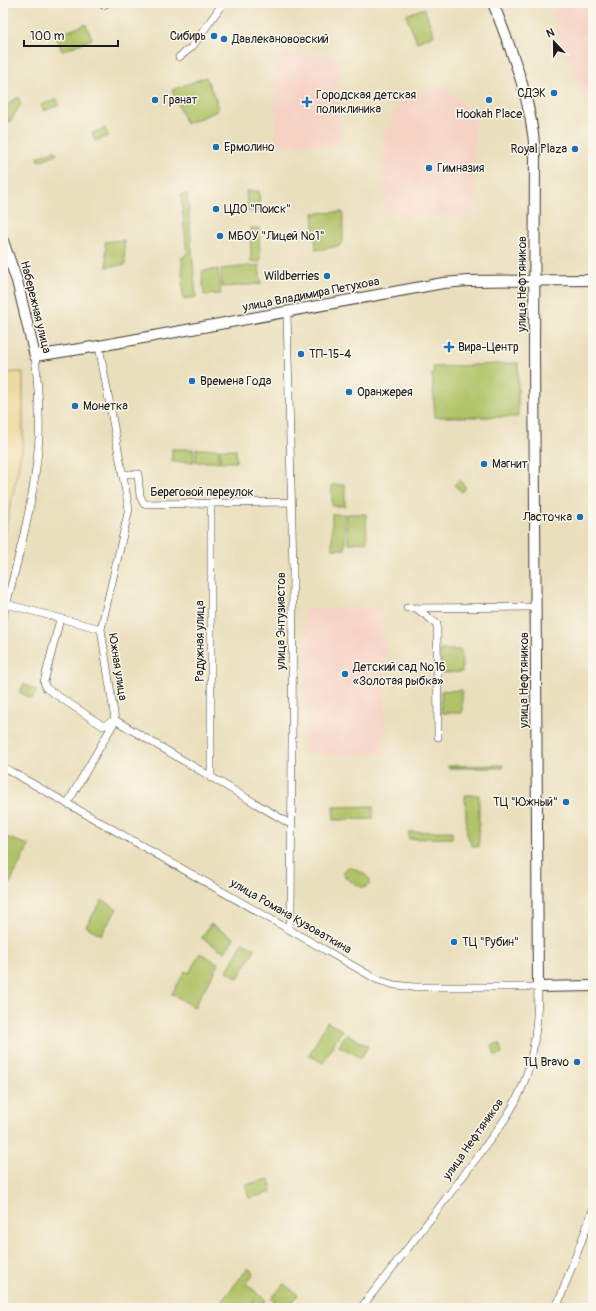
<svg xmlns="http://www.w3.org/2000/svg" width="596" height="1311" font-family="Pangolin,sans-serif">
<style>
.built{fill:#f6d2c5}
.green{fill:#b0c367;stroke:#667042}
.sand{fill:#eeda9e;stroke:#857b5d}
.lines{fill:none;stroke-linecap:round;stroke-linejoin:round}
.street-casing{stroke:#3b3934;stroke-width:8}
.secondary-casing{stroke:#3b3934;stroke-width:12}
.street{stroke:#fff;stroke-width:7}
.secondary{stroke:#fff;stroke-width:10}
.poi-dot{fill:#1f6fb2;stroke:#fbf7ec;stroke-width:1.5}
.labels{text-anchor:middle;stroke-width:3;stroke-linejoin:round;paint-order:stroke}
.poi-label{font-size:12px;fill:#1c1c1c;stroke:#fbf7ec;text-anchor:start}
.street-label{font-size:12px;fill:#1c1c1c;stroke:#fbf7ec}
</style>
<rect width="100%" height="100%" fill="#fbf7ec"/>
<filter id="ink" filterUnits="userSpaceOnUse"><feTurbulence type="fractalNoise" baseFrequency=".025" numOctaves="2"/><feDisplacementMap in="SourceGraphic" scale="8" xChannelSelector="R" yChannelSelector="G"/><feConvolveMatrix kernelMatrix="1 2 1 2 8 2 1 2 1" color-interpolation-filters="sRGB"/></filter>
<filter id="wash" filterUnits="userSpaceOnUse"><feTurbulence type="fractalNoise" baseFrequency=".012" numOctaves="4" result="noise"/><feDisplacementMap in="SourceGraphic" scale="16" xChannelSelector="R" yChannelSelector="G"/><feGaussianBlur stdDeviation="0.9" result="paint"/><feColorMatrix in="noise" values="0 0 0 0 0 0 0 0 0 0 0 0 0 0 0 0 0 1.4 0 .05"/><feComposite in="paint" operator="in"/></filter>
<g filter="url(#wash)">
<rect width="100%" height="100%" fill="#eadfbc"/>
<path class="built" d="M575,3H593V121L550,13Z
M286,54L334,55L339,64L340,146L276,145L274,58Z
M444,84L447,90L461,101L475,123V216L401,217L391,212L387,209L384,201V136L399,102Z
M382,608L381,627L386,636L385,736L383,738V754L305,755L304,609Z"/>
<path class="green" d="M424,8L434,35L417,42L406,15Z
M86,24L92,39L62,51L56,36Z
M206,77L218,105L217,111L186,124L172,90Z
M18,97L21,104L9,123L3,108Z
M57,99L59,105L44,111L41,105Z
M105,128L108,136L95,141L92,133Z
M55,150L57,154L39,161L38,157Z
M246,191H259L260,211H248Z
M187,194L196,297L183,299L182,257L187,255L181,195Z
M343,212V242L339,246L316,250L313,213Z
M250,228H259L260,262L251,261Z
M124,240L125,265L107,267L105,242Z
M259,265L261,284L222,287L221,269Z
M218,269L221,294L204,295L202,271Z
M518,363V417H435L432,373L434,372L433,367Z
M172,449H193L194,462H172Z
M196,449H219V462H196Z
M220,449H236V462H220Z
M459,480L466,487L462,492L454,485Z
M332,485H345V506H332Z
M332,514H345V549H332Z
M347,514H366L367,542L348,543Z
M440,650H461L462,672L441,673Z
M24,684L37,691L32,699L19,692Z
M462,690V713H441V691Z
M503,765V768H448V766Z
M465,795H479V847L472,846L467,834Z
M373,806V819L334,820L333,807Z
M452,831V838L409,839V832Z
M3,836L29,845L3,897Z
M348,867C355,868 366,874 370,880L369,885L363,888L346,878L343,872Z
M102,900L117,909L101,935L86,926Z
M210,924L234,938L225,952L202,938Z
M243,942L255,949L238,978L227,971Z
M200,953L219,964L194,1007L172,994L185,971L189,973Z
M327,1022L342,1030L323,1063L309,1055Z
M346,1034L368,1046L361,1058L339,1046Z
M499,1043L502,1054L495,1056L492,1045Z
M269,1179L272,1192L249,1198L245,1185Z
M248,1268L254,1273L246,1284L266,1300L262,1305L255,1300L249,1308H228L221,1302Z
M284,1284L298,1295L287,1308H277L279,1305L271,1299Z"/>
<path class="sand" d="M23,372V444L3,542V373Z"/>
</g>
<g filter="url(#ink)">
<g class="lines">
<g class="street-casing">
<path id="street" d="M103,5L108,3
M179,57L192,47L223,3
M99,346L129,509L101,629L115,720L292,825
M122,474H138L140,496L144,504L291,502
M211,503V778
M6,604L101,629
M407,608L536,607
M416,608L437,624L438,737
M3,617C18,559 35,499 39,438C40,411 38,384 35,356
M60,619L44,682L46,688L103,726L115,720
M3,767L378,980L395,985L414,987H538C538,1020 535,1054 523,1085C512,1114 490,1139 472,1164C436,1213 398,1260 361,1308
M67,804L115,721
M287,929L291,918L293,569L287,312
M554,1308L559,1301L593,1210"/>
</g>
<g class="secondary-casing">
<path id="secondary" d="M493,3C512,52 532,101 535,154L534,352L538,987L593,986
M3,241L17,281L35,356L99,346L443,283L468,281L593,280"/>
</g>
<use href="#street" class="street"/>
<use href="#secondary" class="secondary"/>
</g>
</g>
<g class="poi-dot">
<circle cx="214" cy="36" r="4"/>
<circle cx="224" cy="39" r="4"/>
<circle cx="554" cy="93" r="4"/>
<circle cx="155" cy="100" r="4"/>
<circle cx="489" cy="100" r="4"/>
<path d="M305 96h4v4h4v4h-4v4h-4v-4h-4v-4h4z"/>
<circle cx="216" cy="147" r="4"/>
<circle cx="575" cy="149" r="4"/>
<circle cx="429" cy="168" r="4"/>
<circle cx="216" cy="209" r="4"/>
<circle cx="220" cy="236" r="4"/>
<circle cx="327" cy="276" r="4"/>
<path d="M447 341h4v4h4v4h-4v4h-4v-4h-4v-4h4z"/>
<circle cx="301" cy="354" r="4"/>
<circle cx="192" cy="381" r="4"/>
<circle cx="349" cy="392" r="4"/>
<circle cx="75" cy="406" r="4"/>
<circle cx="484" cy="464" r="4"/>
<circle cx="580" cy="517" r="4"/>
<circle cx="345" cy="674" r="4"/>
<circle cx="566" cy="802" r="4"/>
<circle cx="454" cy="942" r="4"/>
<circle cx="577" cy="1062" r="4"/>
</g>
<g class="labels">
<g class="poi-label">
<text x="206" y="40" text-anchor="end">Сибирь</text>
<text x="232" y="43">Давлеканововский</text>
<text x="546" y="97" text-anchor="end">СДЭК</text>
<text x="316" y="99">Городская детская<tspan x="316" dy="14">поликлиника</tspan></text>
<text x="163" y="104">Гранат</text>
<text x="489" y="118" text-anchor="middle">Hookah Place</text>
<text x="224" y="151">Ермолино</text>
<text x="567" y="153" text-anchor="end">Royal Plaza</text>
<text x="437" y="172">Гимназия</text>
<text x="224" y="213">ЦДО "Поиск"</text>
<text x="228" y="240">МБОУ "Лицей №1"</text>
<text x="319" y="280" text-anchor="end">Wildberries</text>
<text x="458" y="351">Вира-Центр</text>
<text x="309" y="358">ТП-15-4</text>
<text x="200" y="385">Времена Года</text>
<text x="357" y="396">Оранжерея</text>
<text x="83" y="410">Монетка</text>
<text x="492" y="468">Магнит</text>
<text x="572" y="521" text-anchor="end">Ласточка</text>
<text x="353" y="671">Детский сад №16<tspan x="353" dy="14">«Золотая рыбка»</tspan></text>
<text x="558" y="806" text-anchor="end">ТЦ "Южный"</text>
<text x="462" y="946">ТЦ "Рубин"</text>
<text x="569" y="1066" text-anchor="end">ТЦ Bravo</text>
</g>
<g class="street-label">
<text transform="translate(522 284) rotate(-90)" y="4">улица Нефтяников</text>
<text transform="translate(311 294) rotate(-11)" y="4">улица Владимира Петухова</text>
<text transform="translate(36 307) rotate(76)" y="4">Набережная улица</text>
<text x="202" y="496">Береговой переулок</text>
<text transform="translate(281 621) rotate(-90)" y="4">улица Энтузиастов</text>
<text transform="translate(200 641) rotate(-90)" y="4">Радужная улица</text>
<text transform="translate(118 667) rotate(81)" y="4">Южная улица</text>
<text transform="translate(524 680) rotate(-90)" y="4">улица Нефтяников</text>
<text transform="translate(291 916) rotate(30)" y="4">улица Романа Кузоваткина</text>
<text transform="translate(473 1139) rotate(-55)" y="4">улица Нефтяников</text>
</g>
</g>
<rect width="596" height="1311" fill="none" stroke="#fbf7ec" stroke-width="16"/>
<g transform="translate(554 42) rotate(338)" stroke="#fbf7ec" stroke-width="3" paint-order="stroke">
<path d="M0-3L7 15L0 10L-7 15Z" fill="#1c1c1c"/>
<text y="-6" font-size="11" font-weight="bold" text-anchor="middle" fill="#1c1c1c">N</text>
</g>
<path d="M24 40v6h94v-6" fill="none" stroke="#1c1c1c" stroke-width="2"/>
<text x="30" y="40" font-size="12" fill="#1c1c1c" stroke="#fbf7ec" stroke-width="3" paint-order="stroke">100 m</text>
</svg>
